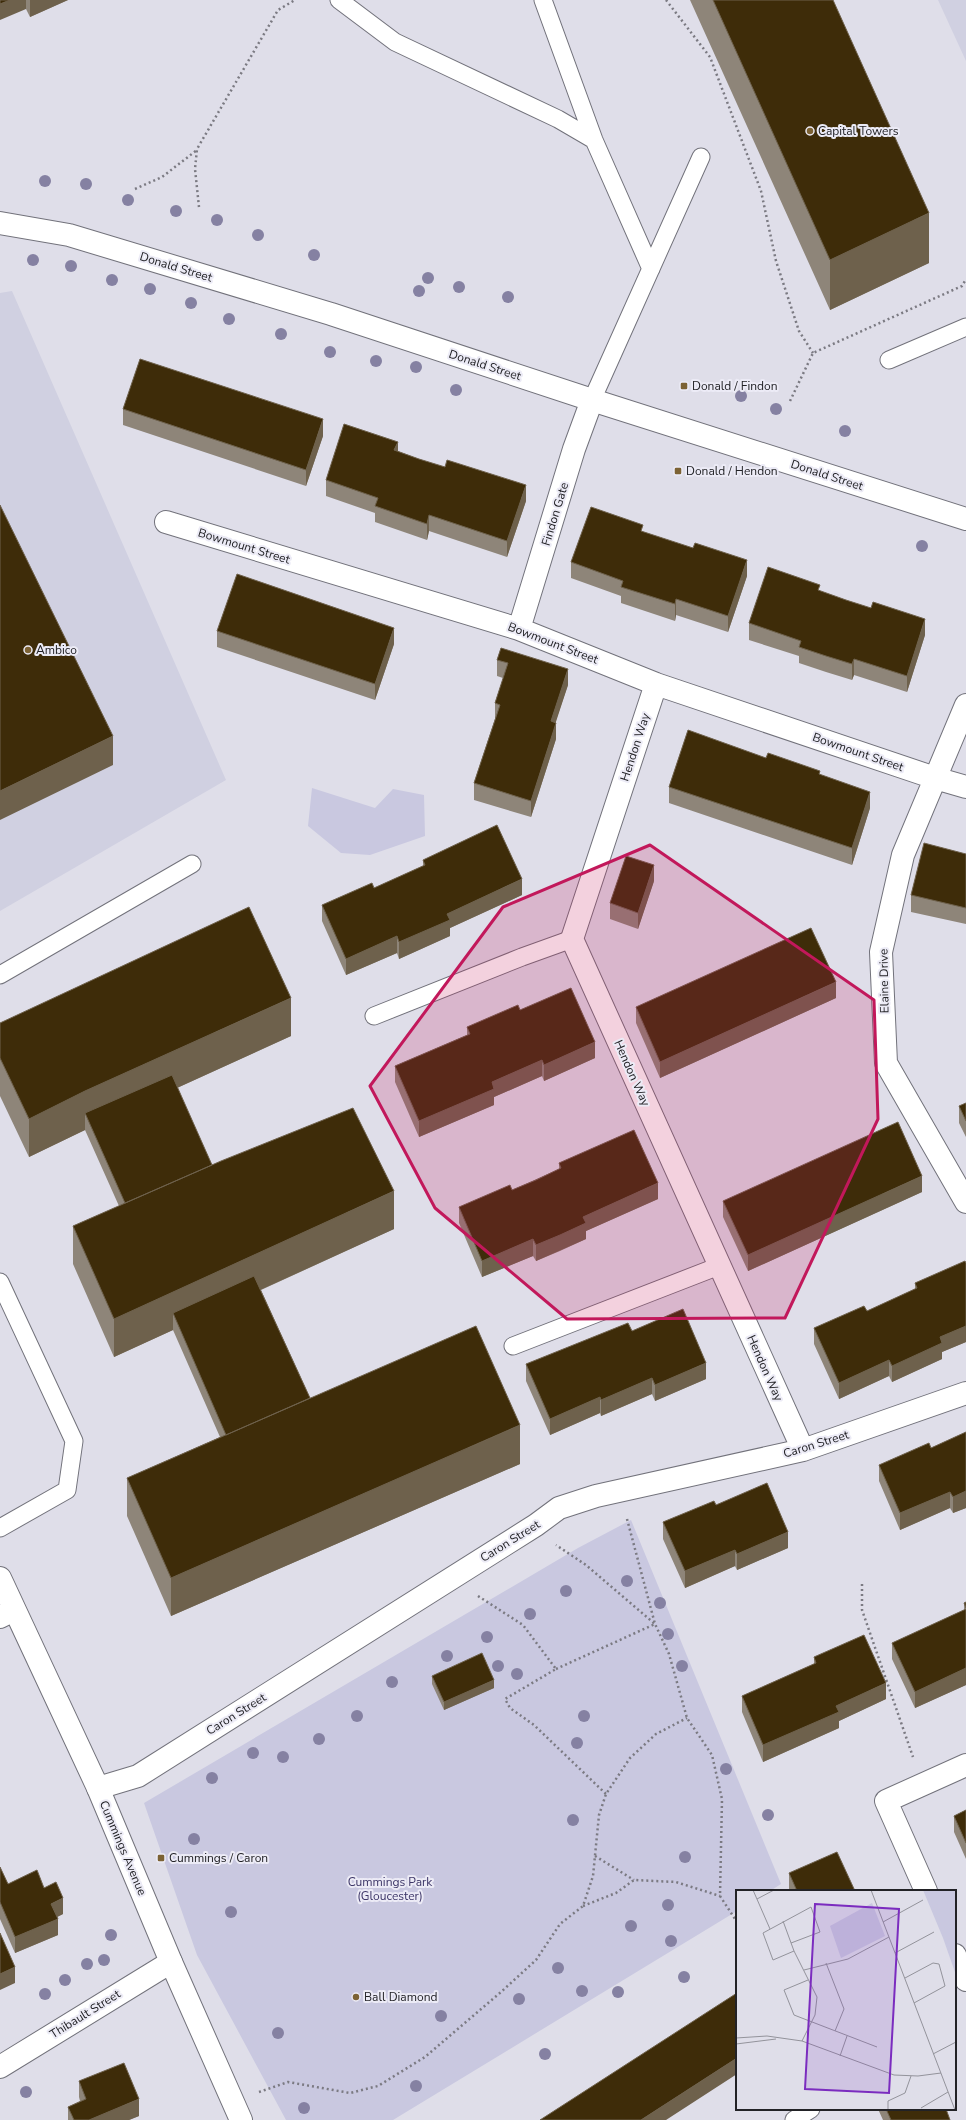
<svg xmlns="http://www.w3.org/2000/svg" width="966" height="2120" font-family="'Nunito Sans',sans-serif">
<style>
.built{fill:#d0d0e1}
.green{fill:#c9c8e0}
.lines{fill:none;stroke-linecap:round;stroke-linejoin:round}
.lane-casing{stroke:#72727b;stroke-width:19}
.street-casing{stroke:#72727b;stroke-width:24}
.secondary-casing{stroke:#72727b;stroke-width:24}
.path{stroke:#7b7a82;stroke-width:2.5;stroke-dasharray:2 3;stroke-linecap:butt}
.lane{stroke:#fff;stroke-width:17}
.street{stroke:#fff;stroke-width:22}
.secondary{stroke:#fff;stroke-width:22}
.tree{fill:#8581a2}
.wall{fill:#8e8579}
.shaded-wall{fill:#6e614c}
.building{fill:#3e2c09;stroke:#6e614c}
.marked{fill:#c2185b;fill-opacity:0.2;stroke:#c2185b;stroke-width:3;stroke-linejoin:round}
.poi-dot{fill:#7c6234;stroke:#ecebf6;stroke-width:1.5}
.labels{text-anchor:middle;stroke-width:4;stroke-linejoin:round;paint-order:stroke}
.poi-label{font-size:12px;fill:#222226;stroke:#ecebf6;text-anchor:start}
.street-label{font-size:12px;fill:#222226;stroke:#ecebf6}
.park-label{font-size:12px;fill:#3c3567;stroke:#ecebf6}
.inset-road{fill:none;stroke:#93939b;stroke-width:1}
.view{fill:#7b2cbf;fill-opacity:0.15;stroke:#7b2cbf;stroke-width:2}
.inset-edge{fill:none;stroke:#222226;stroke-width:2}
</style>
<rect width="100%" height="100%" fill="#dfdee9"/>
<path class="built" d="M938,0H966V61Z
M12,291L226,780L0,911V293Z"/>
<path class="green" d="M312,788L375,808L393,789L424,795L425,836L370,855L341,853L308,826Z
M631,1520L781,1884L770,1891H737V1911L393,2120H286L197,1955L144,1803L578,1548Z"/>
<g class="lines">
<g class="lane-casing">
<path id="lane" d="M339,0L395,42L558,119L594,140
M543,0L594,140L651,269
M889,360L966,327
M592,400L701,157
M0,975L192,864
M374,1016L522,957L572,939
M0,1282L74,1441L67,1490L0,1528
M513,1346L719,1266
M794,2120L811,2109"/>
</g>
<g class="street-casing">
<path id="street" d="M166,522L519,629L656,684L935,778L966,787
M519,629L574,449L592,400
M656,684L572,939L803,1450
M966,705L903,855L881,952L886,1063L966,1202
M0,1617L14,1610
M98,1788L138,1776L536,1525L559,1508L596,1496L803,1450L966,1393
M926,1891L886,1801L966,1765
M955,1955L966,1980
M0,2067L171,1962"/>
</g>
<g class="secondary-casing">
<path id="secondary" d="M0,223L69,235L331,314L592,400L966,519
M0,1578L98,1788L171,1962L241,2120"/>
</g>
<path class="path" d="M666,0L710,57L761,191L776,261L799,331L813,353
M135,189L162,177L197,150
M199,207L195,169L197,149L278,10L295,0
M790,401L813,353L962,286L966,279
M627,1519L655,1624L669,1654L687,1718L712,1755L722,1799L720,1896L737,1922
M862,1584V1610L913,1757
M478,1596L523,1625L556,1669L505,1699L510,1708L534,1725L606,1794
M556,1669L655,1624L586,1565L556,1545
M595,1856L634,1880
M583,1906L616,1893L634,1880L676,1882L720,1896
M259,2092L288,2082L350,2093L378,2086L425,2057L501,1992L536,1960L560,1924L583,1906L593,1876L599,1815L606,1794L630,1758L656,1734L687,1718"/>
<use href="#lane" class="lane"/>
<use href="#street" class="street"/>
<use href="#secondary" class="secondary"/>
</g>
<g class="tree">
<circle cx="45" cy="181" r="6"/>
<circle cx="86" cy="184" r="6"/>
<circle cx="128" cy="200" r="6"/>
<circle cx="176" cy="211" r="6"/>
<circle cx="217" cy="220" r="6"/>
<circle cx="258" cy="235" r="6"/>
<circle cx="314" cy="255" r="6"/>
<circle cx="33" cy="260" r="6"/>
<circle cx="71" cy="266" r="6"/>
<circle cx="428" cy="278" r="6"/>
<circle cx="112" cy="280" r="6"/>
<circle cx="459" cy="287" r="6"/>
<circle cx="150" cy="289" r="6"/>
<circle cx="419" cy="291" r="6"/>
<circle cx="508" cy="297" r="6"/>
<circle cx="191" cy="303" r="6"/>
<circle cx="229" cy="319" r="6"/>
<circle cx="281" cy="334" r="6"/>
<circle cx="330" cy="352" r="6"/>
<circle cx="376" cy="361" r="6"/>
<circle cx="416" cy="367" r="6"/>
<circle cx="456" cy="390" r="6"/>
<circle cx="741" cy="396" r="6"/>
<circle cx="776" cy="409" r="6"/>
<circle cx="845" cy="431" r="6"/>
<circle cx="922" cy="546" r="6"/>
<circle cx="627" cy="1581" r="6"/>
<circle cx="566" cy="1591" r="6"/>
<circle cx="660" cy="1603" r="6"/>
<circle cx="530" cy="1614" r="6"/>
<circle cx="668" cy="1634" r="6"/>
<circle cx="487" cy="1637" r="6"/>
<circle cx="447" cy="1656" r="6"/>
<circle cx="498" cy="1666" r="6"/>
<circle cx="682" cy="1666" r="6"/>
<circle cx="517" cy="1674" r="6"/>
<circle cx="392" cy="1682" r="6"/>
<circle cx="357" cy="1716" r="6"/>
<circle cx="584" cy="1716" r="6"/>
<circle cx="319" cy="1739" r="6"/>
<circle cx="577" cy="1743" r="6"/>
<circle cx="253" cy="1753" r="6"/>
<circle cx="283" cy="1757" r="6"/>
<circle cx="726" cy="1769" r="6"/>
<circle cx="212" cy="1778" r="6"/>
<circle cx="768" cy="1815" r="6"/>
<circle cx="573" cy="1820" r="6"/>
<circle cx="194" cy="1839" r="6"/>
<circle cx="685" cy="1857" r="6"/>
<circle cx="668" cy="1905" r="6"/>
<circle cx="231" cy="1912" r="6"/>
<circle cx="631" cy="1926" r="6"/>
<circle cx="111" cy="1935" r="6"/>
<circle cx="671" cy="1941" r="6"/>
<circle cx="104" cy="1960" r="6"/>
<circle cx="87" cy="1964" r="6"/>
<circle cx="558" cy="1968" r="6"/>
<circle cx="684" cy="1977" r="6"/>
<circle cx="65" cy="1980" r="6"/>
<circle cx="582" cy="1991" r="6"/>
<circle cx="618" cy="1992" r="6"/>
<circle cx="45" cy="1994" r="6"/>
<circle cx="519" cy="1999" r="6"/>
<circle cx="441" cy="2016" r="6"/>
<circle cx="278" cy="2033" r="6"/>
<circle cx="545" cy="2054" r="6"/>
<circle cx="416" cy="2086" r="6"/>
<circle cx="26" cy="2092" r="6"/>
<circle cx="304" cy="2108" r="6"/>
</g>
<path class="wall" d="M0,0H68L30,17L26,9Z
M690,0H833L929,263L830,310Z
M123,409L323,436L306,486L123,425Z
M398,451L526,501L507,557L429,531L427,540L375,522V513L326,496V480Z
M643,532L747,576L728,632L676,615L675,621L621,603V596L571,578V562Z
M820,591L925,635L907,692L854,675L852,680L826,672L799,663V656L749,640V623Z
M217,631L394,644L375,700L217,647Z
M501,648L568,685L555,723L556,739L531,817L474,800V783L495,719V703L503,678L497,676V660Z
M820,775L870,808L852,865L669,803V787Z
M966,854V924L911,912V895Z
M423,860L522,895L450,928V936L399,959L397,953L346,975L322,921V905L374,888L423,866Z
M654,881L638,929L610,919V903Z
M836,998L660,1078L636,1023V1007Z
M520,1010L595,1058L544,1081L542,1076L494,1097V1105L419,1137L395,1082V1066L467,1035V1027Z
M0,1023L291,1036L177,1088L212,1165L394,1229L261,1290L310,1398L520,1464L171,1616L127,1516V1478L220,1437L173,1330L114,1357L73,1264V1226L119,1206L85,1130L29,1157L0,1096Z
M966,1103V1137L959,1123V1106Z
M559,1163L658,1199L586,1231V1239L560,1251L536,1261L533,1256L482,1277L459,1223V1207L512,1190L559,1169Z
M922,1192L748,1271L723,1217V1201Z
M966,1263V1342L942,1352V1359L892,1382L889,1376L839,1399L814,1344V1328L867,1311L915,1289V1283Z
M632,1331L706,1379L655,1401L652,1394L601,1416L600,1413L550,1435L526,1381V1364Z
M966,1432V1508L953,1513L950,1508L900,1530L879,1481V1465L931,1448Z
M716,1505L788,1548L737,1570L735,1566L685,1588L663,1539V1522Z
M966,1602V1685L915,1708L892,1659V1643L964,1610V1603Z
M814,1657L886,1699L839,1721V1728L763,1762L742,1712V1696L814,1664Z
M432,1676L494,1688L444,1710L432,1684Z
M966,1810V1859L954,1832V1816Z
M0,1867L8,1884L63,1914L57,1917L58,1935L15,1953L0,1919Z
M789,1873L855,1891H790L789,1889Z
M79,2081L139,2116L129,2120H68V2107L80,2101L79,2097Z
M878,2109H946L950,2120H883Z"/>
<path class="shaded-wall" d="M10,0H26V9L0,20V4Z
M30,0H68L30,17Z
M929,213V263L830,310V260Z
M323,419V436L306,486V470Z
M398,442V459L394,450Z
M526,485V501L507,557V541Z
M429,515V531L427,540V524Z
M747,560V576L728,632V616Z
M676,599V615L675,621V604Z
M925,619V635L907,692V676Z
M394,628V644L375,700V684Z
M854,659V675L852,680V664Z
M568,669V685L551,737V721Z
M556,723V739L531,817V801Z
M113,736V765L0,820V791Z
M870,792V808L852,865V848Z
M654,865V881L638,929V913Z
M522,879V895L450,928V936L399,959V942L447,914Z
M397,936V953L346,975V959Z
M836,982V998L660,1078V1062Z
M291,998V1036L91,1127L85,1113V1130L29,1157V1119L85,1091Z
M595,1042V1058L544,1081V1065Z
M542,1060V1076L494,1097V1105L419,1137V1121L492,1082Z
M922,1176V1192L748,1271V1255Z
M658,1183V1199L586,1231V1239L536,1261V1245L583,1217Z
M394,1191V1229L179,1327L173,1313V1330L114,1357V1319Z
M533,1239V1256L482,1277V1261Z
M966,1326V1342L942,1352V1359L892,1382V1366L940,1337Z
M889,1360V1376L839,1399V1383Z
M706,1363V1379L655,1401V1385Z
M652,1378V1394L601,1416V1400Z
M600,1397V1413L550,1435V1419Z
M520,1425V1464L171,1616V1578Z
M966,1491V1508L953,1513V1497Z
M950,1492V1508L900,1530V1513Z
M788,1532V1548L737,1570V1554Z
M735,1550V1566L685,1588V1571Z
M966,1668V1685L915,1708V1692Z
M494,1680V1688L444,1710V1702Z
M886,1683V1699L839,1721V1728L763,1762V1745L836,1706Z
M63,1898V1914L51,1920V1904Z
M58,1919V1935L15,1953V1937Z
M15,1967V1983L0,1990V1974Z
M737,2058V2074L666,2120H641Z
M139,2099V2116L129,2120H89Z"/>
<path class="building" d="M0,0H10L0,4Z
M713,0H833L929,213L830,260Z
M140,359L323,419L306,470L123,409Z
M344,424L398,442L394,450L419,459L445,467L447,460L526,485L507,541L429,515L427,524L375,506L378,498L326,480Z
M0,505L113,736L0,791Z
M591,507L643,525L641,531L693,548L695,543L747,560L728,616L676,599L675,604L621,587L623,581L571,562Z
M768,567L820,585L818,590L846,600L871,608L873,602L925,619L907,676L854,659L852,664L826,656L799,647L801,641L749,623Z
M237,574L394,628L375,684L217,631Z
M501,648L568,669L551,721L556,723L531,801L474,783L500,705L495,703L508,663L497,660Z
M688,730L766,758L768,753L820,771L819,774L870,792L852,848L669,787Z
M497,825L522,879L447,914L450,920L399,942L397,936L346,959L322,905L372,883L374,888L425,865L423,860Z
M924,843L966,854V908L911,895Z
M626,856L654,865L638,913L610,903Z
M249,907L291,998L85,1091L29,1119L0,1058V1023Z
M811,928L836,982L660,1062L636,1007Z
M571,988L595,1042L544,1065L542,1060L492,1082L494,1089L419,1121L395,1066L470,1034L467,1027L518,1005L520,1010Z
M172,1075L212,1165L125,1203L85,1113Z
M966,1103V1121L959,1106Z
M353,1108L394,1191L114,1319L73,1226L221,1161Z
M898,1122L922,1176L748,1255L723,1201Z
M634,1130L658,1183L583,1217L586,1223L560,1235L536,1245L533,1239L482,1261L459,1207L510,1185L512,1190L536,1180L561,1168L559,1163Z
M965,1261L966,1263V1326L940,1337L942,1343L892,1366L889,1360L839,1383L814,1328L864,1306L867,1311L917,1288L915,1283Z
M254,1276L310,1398L226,1435L173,1313Z
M683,1309L706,1363L655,1385L652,1378L601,1400L600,1397L550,1419L526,1364L628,1323L632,1331Z
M476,1326L520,1425L171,1578L127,1478Z
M966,1432V1491L953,1497L950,1492L900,1513L879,1465L929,1443L931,1448Z
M767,1483L788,1532L737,1554L735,1550L685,1571L663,1522L714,1501L716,1505Z
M966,1602V1608L964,1603Z
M966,1609V1668L915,1692L892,1643Z
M864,1635L886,1683L836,1706L839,1712L763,1745L742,1696L816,1663L814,1657Z
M482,1653L494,1680L444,1702L432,1676Z
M966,1810V1843L954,1816Z
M837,1852L855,1891H797L789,1873Z
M0,1867L8,1884L37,1870L44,1888L56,1882L63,1898L51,1904L58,1919L15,1937L0,1902Z
M0,1933L15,1967L0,1974Z
M737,1993V2058L641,2120H540Z
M124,2063L139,2099L89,2120H74L68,2107L86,2099L79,2081Z
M886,2109H946L950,2120H891Z"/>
<path class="marked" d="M650,845L874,1000L878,1119L785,1318L567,1319L435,1208L370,1086L503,907Z"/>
<g class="poi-dot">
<circle cx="810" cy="131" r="4"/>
<rect x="680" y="382" width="8" height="8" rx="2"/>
<rect x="674" y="467" width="8" height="8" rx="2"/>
<circle cx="28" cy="650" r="4"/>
<rect x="157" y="1854" width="8" height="8" rx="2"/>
<circle cx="356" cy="1997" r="4"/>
</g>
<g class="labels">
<g class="poi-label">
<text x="818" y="135">Capital Towers</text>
<text x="692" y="390">Donald / Findon</text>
<text x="686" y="475">Donald / Hendon</text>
<text x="36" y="654">Ambico</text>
<text x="169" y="1862">Cummings / Caron</text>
<text x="364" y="2001">Ball Diamond</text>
</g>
<g class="street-label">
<text transform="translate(176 267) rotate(17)" y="4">Donald Street</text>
<text transform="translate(485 365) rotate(18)" y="4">Donald Street</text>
<text transform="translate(827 475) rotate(18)" y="4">Donald Street</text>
<text transform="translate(555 514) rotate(-73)" y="4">Findon Gate</text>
<text transform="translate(244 546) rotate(17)" y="4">Bowmount Street</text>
<text transform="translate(553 643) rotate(21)" y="4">Bowmount Street</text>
<text transform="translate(635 747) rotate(-72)" y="4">Hendon Way</text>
<text transform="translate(858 752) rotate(19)" y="4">Bowmount Street</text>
<text transform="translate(884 981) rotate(-91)" y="4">Elaine Drive</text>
<text transform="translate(632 1073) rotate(66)" y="4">Hendon Way</text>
<text transform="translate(765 1368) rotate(66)" y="4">Hendon Way</text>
<text transform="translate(816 1444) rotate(-17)" y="4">Caron Street</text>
<text transform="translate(510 1541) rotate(-32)" y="4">Caron Street</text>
<text transform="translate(236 1714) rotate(-32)" y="4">Caron Street</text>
<text transform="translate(123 1848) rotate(67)" y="4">Cummings Avenue</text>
<text transform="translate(85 2014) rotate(-32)" y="4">Thibault Street</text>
</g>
<g class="park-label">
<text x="390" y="1886">Cummings Park<tspan x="390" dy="14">(Gloucester)</tspan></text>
</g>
</g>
<g transform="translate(736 1890)">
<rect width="220" height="220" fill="#dfdee9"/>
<path d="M187,0H220V85L207,48ZM136,13L149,46L105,68L94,36Z" fill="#c9c8e0"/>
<path class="inset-road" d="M17,0L34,39M135,0L219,220M21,9L38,0M47,31L58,61L81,107L79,125L66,151M147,32L187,10M55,53L84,42L75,17L27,43L37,70L58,61M159,63L198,42M90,73L108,119L99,141M68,80L112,69L153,47M169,88L197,73L203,74L209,96L178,113M72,90L48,100L58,125L141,157M0,148L31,146L66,151L158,185L182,186L205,183M0,154L40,149M197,164L220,152M104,166L111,146M185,218L212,202M152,220V211L169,203L175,186"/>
<path class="view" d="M79,14L163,19L153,203L69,199Z"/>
<rect width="220" height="220" class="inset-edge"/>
</g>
</svg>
